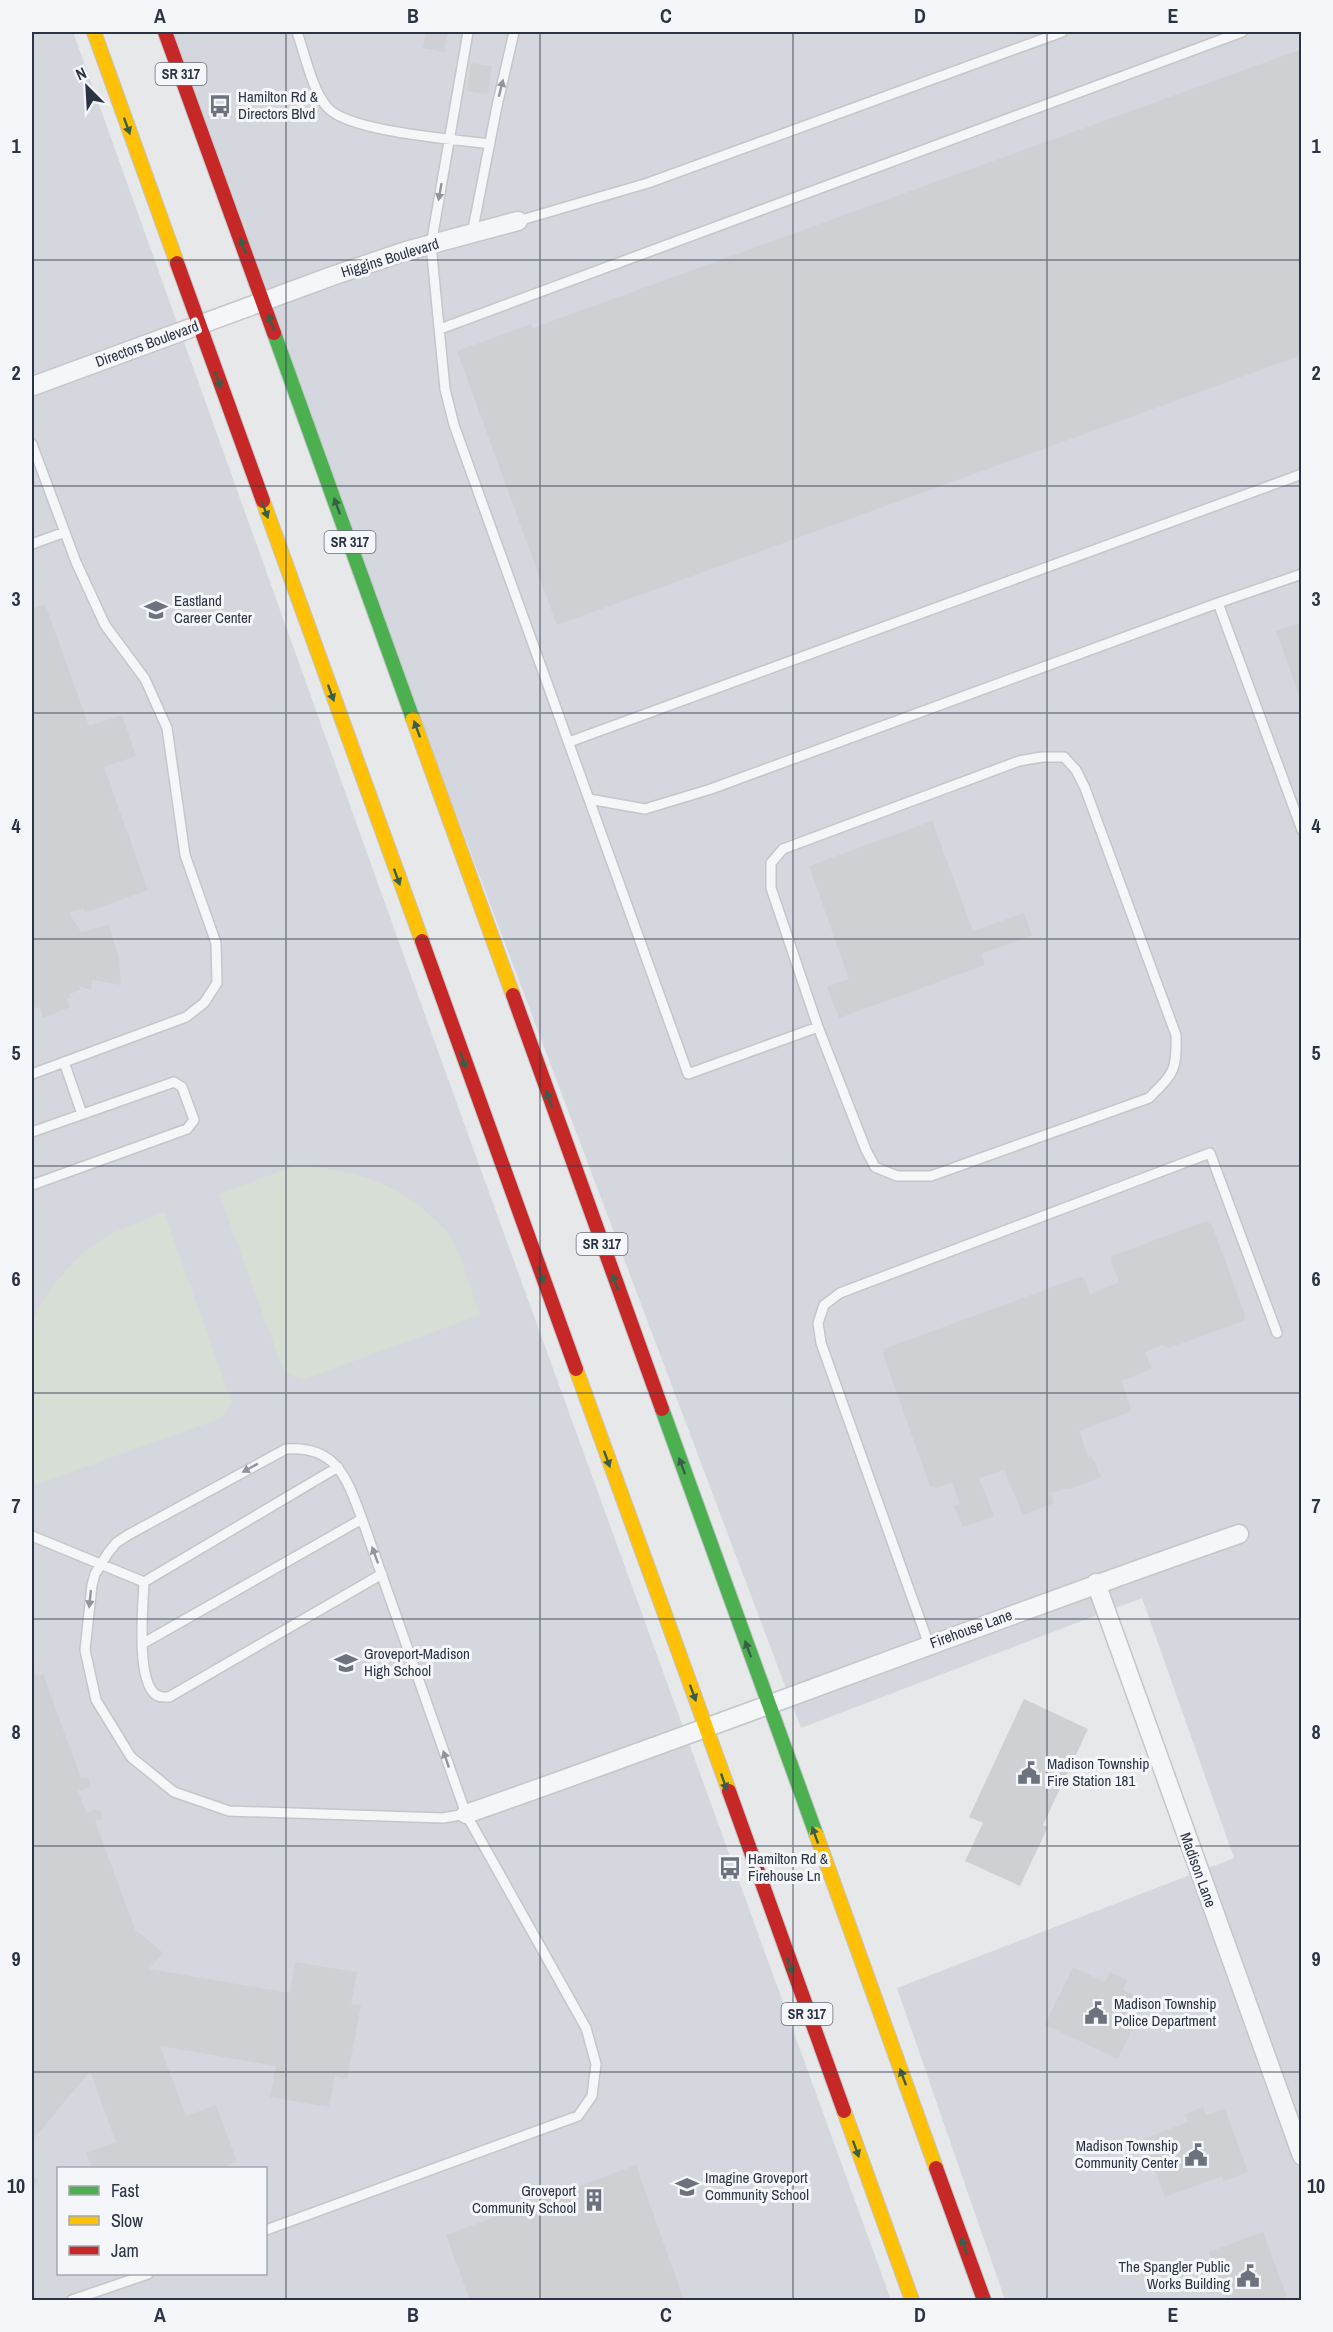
<svg xmlns="http://www.w3.org/2000/svg" width="1333" height="2332" font-family="'Archivo Narrow',sans-serif">
<style>
.built{fill:#d4d7dd;fill-rule:evenodd}
.green{fill:#d6ded6}
.building{fill:#ced0d3}
.lines{fill:none;stroke-linecap:round;stroke-linejoin:round}
.lane-casing{stroke:#c4c6c8;stroke-width:12}
.street-casing{stroke:#c4c6c8;stroke-width:21}
.fast-casing{stroke:#c2c5c8;stroke-width:16}
.slow-casing{stroke:#c2c5c8;stroke-width:16}
.jam-casing{stroke:#c2c5c8;stroke-width:16}
.lane{stroke:#f5f6f7;stroke-width:9}
.street{stroke:#f5f6f7;stroke-width:18}
.fast{stroke:#4caf50;stroke-width:14}
.slow{stroke:#ffc107;stroke-width:14}
.jam{stroke:#c62828;stroke-width:14}
.oneway{fill:#90959e}
.oneway2{fill:#375f49}
.grid{fill:none;stroke:#2b3445;stroke-width:1.5;stroke-opacity:0.55}
.labels{text-anchor:middle;stroke-width:6;stroke-linejoin:round;paint-order:stroke}
.shield{fill:#f4f6f9;stroke:#676e7b;stroke-width:1.5}
.shield-label{font-size:14px;font-weight:bold;fill:#2b3445}
.poi-label{font-size:15px;fill:#2b3445;stroke:#f4f6f9;text-anchor:start}
.street-label{font-size:15px;fill:#2b3445;stroke:#f4f6f9}
.neatline{fill:none;stroke:#2b3445;stroke-width:2}
.grid-label{font-size:20px;text-anchor:middle;font-weight:bold;fill:#2b3445}
</style>
<rect width="100%" height="100%" fill="#e6e8ea"/>
<path class="built" d="M32,32H73L448,1079L891,2300H32ZM58,2168H266V2274H58Z
M161,32H1301V2300H1005L897,1988L1234,1858L1142,1598L801,1728Z"/>
<path class="green" d="M297,1165C348,1169 394,1181 432,1217C438,1223 446,1230 451,1237C462,1256 472,1294 480,1315L302,1380L284,1372L219,1194Z
M164,1212L232,1403L222,1418L35,1485L32,1476V1322L37,1311L51,1288L79,1256L108,1235Z"/>
<path class="building" d="M426,32H448L444,52L423,48Z
M1302,49V355L557,625L457,351L531,324L533,328Z
M471,63L492,66L488,94L467,91Z
M45,604L89,726L122,715L136,756L104,767L148,890L85,913L83,908L69,913L81,932L109,925L119,959L121,985L92,980L91,990L79,986L81,990L69,994L71,997L67,998L70,1007L43,1018L40,1008L32,1007V609Z
M1302,622V701H1301L1276,631Z
M932,821L973,931L1024,913L1032,935L981,954L985,965L839,1018L827,987L849,979L809,866Z
M1206,1221L1212,1225L1245,1315L1243,1321L1169,1348L1162,1345L1145,1352L1152,1369L1121,1381L1131,1407L1129,1412L1079,1431L1088,1457L1092,1456L1101,1477L1070,1489L1067,1488L1051,1493L1054,1503L1023,1515L1004,1470L979,1478L994,1516L963,1527L954,1506L960,1504L952,1482L937,1488L930,1486L883,1354L884,1349L1080,1277L1085,1280L1090,1294L1119,1282L1111,1261L1112,1256Z
M32,1663L36,1676L43,1674L81,1778L85,1777L90,1780L89,1787L78,1791L86,1813L96,1809L102,1813L101,1819L95,1821L136,1932L137,1931L163,1953L149,1969L290,1993L295,1962L357,1972L351,2004L361,2005L347,2079L335,2076L329,2107L270,2097L276,2066L160,2046L186,2116L216,2105L237,2162L220,2168H92L86,2153L116,2142L90,2071L32,2141Z
M1024,1699L1088,1729L1043,1825L1048,1827L1020,1886L965,1861L983,1823L969,1817Z
M1073,1967L1105,1982L1110,1972L1127,1980L1123,1990L1146,2000L1118,2059L1045,2025Z
M1203,2107L1206,2115L1225,2109L1248,2172L1224,2181L1222,2176L1165,2197L1143,2139L1188,2122L1185,2114Z
M636,2165L684,2300H470L446,2235Z
M32,2175L38,2181L32,2189Z
M1263,2232L1288,2300H1226L1209,2252Z"/>
<g class="lines">
<g class="lane-casing">
<path id="lane" d="M297,32C305,54 312,91 328,108C350,132 455,139 489,144
M468,32L431,245L445,389L454,425L688,1074L818,1027L771,888V863L783,849L1019,761L1042,757H1064L1076,770L1085,788L1176,1035C1177,1071 1174,1073 1149,1098L931,1176H897L875,1167L866,1150L818,1027
M518,221L648,183L1062,32
M472,234L497,106L514,32
M440,329L1242,32
M32,444L76,562L105,625L145,679L167,728L185,855L216,943L217,983L204,1003L186,1017L32,1074
M32,544L65,532
M1218,603L1302,574
M569,742L1302,474
M589,799L645,809L711,789L1218,603L1302,830
M64,1062L82,1114
M32,1132L174,1082L182,1087L194,1120L187,1129L32,1185
M32,1536L144,1582L338,1467
M144,1582C143,1606 136,1678 155,1694C159,1698 164,1697 169,1697L382,1574
M142,1644L362,1519
M929,1645L821,1343L818,1323L824,1305L840,1293L1210,1153L1277,1333
M266,2230L578,2116L592,2096L596,2064L586,2028L466,1814L362,1519C347,1479 337,1445 286,1449L128,1535L116,1543L108,1553L95,1574L92,1585L85,1650L96,1700L131,1757L174,1792L229,1811L443,1818L466,1814
M72,2300L148,2274"/>
</g>
<g class="street-casing">
<path id="street" d="M32,385L33,386L335,275L406,251L518,221
M1096,1583L1302,2156
M466,1814C724,1724 980,1624 1239,1534"/>
</g>
<g class="fast-casing">
<path id="fast" d="M274,333L413,719
M662,1409L816,1834"/>
</g>
<g class="slow-casing">
<path id="slow" d="M94,32L177,263
M263,501L422,941
M413,719L513,995
M576,1369L729,1791
M816,1834L936,2168
M844,2111L912,2300"/>
</g>
<g class="jam-casing">
<path id="jam" d="M165,32L274,333
M177,263L263,501
M422,941L576,1369
M513,995L662,1409
M729,1791L844,2111
M936,2168L984,2300"/>
</g>
<use href="#lane" class="lane"/>
<use href="#street" class="street"/>
<use href="#fast" class="fast"/>
<use href="#slow" class="slow"/>
<use href="#jam" class="jam"/>
</g>
<defs><path id="oneway-solid" d="M-6-.8H1V-3.2L6.5 0L1 3.2V.8H-6Z" transform="scale(1.5)"/></defs>
<g class="oneway">
<use href="#oneway-solid" transform="translate(501 88) rotate(-76)"/>
<use href="#oneway-solid" transform="translate(440 192) rotate(100)"/>
<use href="#oneway-solid" transform="translate(250 1468) rotate(151)"/>
<use href="#oneway-solid" transform="translate(375 1555) rotate(-110)"/>
<use href="#oneway-solid" transform="translate(90 1599) rotate(96)"/>
<use href="#oneway-solid" transform="translate(446 1759) rotate(-109)"/>
</g>
<g class="oneway2">
<use href="#oneway-solid" transform="translate(127 126) rotate(70)"/>
<use href="#oneway-solid" transform="translate(243 246) rotate(-110)"/>
<use href="#oneway-solid" transform="translate(271 322) rotate(-110)"/>
<use href="#oneway-solid" transform="translate(218 380) rotate(70)"/>
<use href="#oneway-solid" transform="translate(337 506) rotate(-110)"/>
<use href="#oneway-solid" transform="translate(265 510) rotate(70)"/>
<use href="#oneway-solid" transform="translate(331 693) rotate(70)"/>
<use href="#oneway-solid" transform="translate(417 729) rotate(-110)"/>
<use href="#oneway-solid" transform="translate(397 877) rotate(70)"/>
<use href="#oneway-solid" transform="translate(463 1060) rotate(70)"/>
<use href="#oneway-solid" transform="translate(549 1099) rotate(-110)"/>
<use href="#oneway-solid" transform="translate(541 1275) rotate(70)"/>
<use href="#oneway-solid" transform="translate(615 1282) rotate(-110)"/>
<use href="#oneway-solid" transform="translate(607 1459) rotate(70)"/>
<use href="#oneway-solid" transform="translate(682 1466) rotate(-110)"/>
<use href="#oneway-solid" transform="translate(748 1649) rotate(-110)"/>
<use href="#oneway-solid" transform="translate(693 1693) rotate(70)"/>
<use href="#oneway-solid" transform="translate(724 1782) rotate(71)"/>
<use href="#oneway-solid" transform="translate(815 1835) rotate(-110)"/>
<use href="#oneway-solid" transform="translate(790 1966) rotate(70)"/>
<use href="#oneway-solid" transform="translate(903 2077) rotate(-110)"/>
<use href="#oneway-solid" transform="translate(856 2149) rotate(70)"/>
<use href="#oneway-solid" transform="translate(964 2246) rotate(-110)"/>
</g>
<path class="grid" d="M286,32V2300M540,32V2300M793,32V2300M1047,32V2300M32,260H1302M32,486H1302M32,713H1302M32,939H1302M32,1166H1302M32,1393H1302M32,1619H1302M32,1846H1302M32,2072H1302"/>
<defs>
<g id="bus-bare" transform="scale(1.8)"><path d="M-5-6H5V4H4V6H2V4H-2V6H-4V4H-5ZM-3.5-4V0h7V-4ZM-3.5 1.2v1.5H-2V1.2ZM2 1.2v1.5H3.5V1.2Z" fill="#6c737f" stroke="#f4f6f9" stroke-width="2.5" paint-order="stroke"/></g>
<g id="school-bare" transform="scale(1.8)"><path d="M0-5L7-2L0 1L-7-2ZM-4 1L0 2.5L4 1V4Q0 6-4 4Z" fill="#6c737f" stroke="#f4f6f9" stroke-width="2.5" paint-order="stroke"/></g>
<g id="civic-bare" transform="scale(1.8)"><path d="M-.6-6.5H3V-4.5H.6V-3L4-1V1h2V6H-6V1h2V-1L-.6-3ZM-1.2 2.5V6h2.4V2.5Z" fill="#6c737f" stroke="#f4f6f9" stroke-width="2.5" paint-order="stroke"/></g>
<g id="building-bare" transform="scale(1.8)"><path d="M-4-6H4V6H1V3H-1V6H-4ZM-2.5-4.3h1.7v1.8h-1.7ZM.8-4.3h1.7v1.8H.8ZM-2.5-1h1.7V.8h-1.7ZM.8-1h1.7V.8H.8Z" fill="#6c737f" stroke="#f4f6f9" stroke-width="2.5" paint-order="stroke"/></g>
</defs>
<g fill-rule="evenodd">
<use href="#bus-bare" x="220" y="106"/>
<use href="#school-bare" x="156" y="610"/>
<use href="#school-bare" x="346" y="1663"/>
<use href="#civic-bare" x="1029" y="1773"/>
<use href="#bus-bare" x="730" y="1868"/>
<use href="#civic-bare" x="1096" y="2013"/>
<use href="#civic-bare" x="1196" y="2155"/>
<use href="#school-bare" x="687" y="2187"/>
<use href="#building-bare" x="594" y="2200"/>
<use href="#civic-bare" x="1248" y="2276"/>
</g>
<g class="labels">
<g class="shield">
<rect x="155.5" y="63" width="51" height="22" rx="4.5"/>
<rect x="324.5" y="531" width="51" height="22" rx="4.5"/>
<rect x="576.5" y="1233" width="51" height="22" rx="4.5"/>
<rect x="781.5" y="2003" width="51" height="22" rx="4.5"/>
</g>
<g class="shield-label">
<text x="181" y="79">SR 317</text>
<text x="350" y="547">SR 317</text>
<text x="602" y="1249">SR 317</text>
<text x="807" y="2019">SR 317</text>
</g>
<g class="poi-label">
<text x="238" y="102">Hamilton Rd &amp;<tspan x="238" dy="17">Directors Blvd</tspan></text>
<text x="174" y="606">Eastland<tspan x="174" dy="17">Career Center</tspan></text>
<text x="364" y="1659">Groveport-Madison<tspan x="364" dy="17">High School</tspan></text>
<text x="1047" y="1769">Madison Township<tspan x="1047" dy="17">Fire Station 181</tspan></text>
<text x="748" y="1864">Hamilton Rd &amp;<tspan x="748" dy="17">Firehouse Ln</tspan></text>
<text x="1114" y="2009">Madison Township<tspan x="1114" dy="17">Police Department</tspan></text>
<text x="1178" y="2151" text-anchor="end">Madison Township<tspan x="1178" dy="17">Community Center</tspan></text>
<text x="705" y="2183">Imagine Groveport<tspan x="705" dy="17">Community School</tspan></text>
<text x="576" y="2196" text-anchor="end">Groveport<tspan x="576" dy="17">Community School</tspan></text>
<text x="1230" y="2272" text-anchor="end">The Spangler Public<tspan x="1230" dy="17">Works Building</tspan></text>
</g>
<g class="street-label">
<text transform="translate(390 258) rotate(-17)" y="5">Higgins Boulevard</text>
<text transform="translate(147 344) rotate(-20)" y="5">Directors Boulevard</text>
<text transform="translate(971 1629) rotate(-20)" y="5">Firehouse Lane</text>
<text transform="translate(1198 1870) rotate(70)" y="5">Madison Lane</text>
</g>
</g>
<rect width="1333" height="2332" fill="none" stroke="#f4f6f9" stroke-width="66"/>
<rect x="57" y="2167" width="210" height="108" fill="#f4f6f9" stroke="#a4a8b1" stroke-width="1.5"/>
<rect x="69" y="2186" width="30" height="9" fill="#4caf50" stroke="#a4a8b1" stroke-width="1.5"/>
<text x="111" y="2197" font-size="18" fill="#2b3445">Fast</text>
<rect x="69" y="2216" width="30" height="9" fill="#ffc107" stroke="#a4a8b1" stroke-width="1.5"/>
<text x="111" y="2227" font-size="18" fill="#2b3445">Slow</text>
<rect x="69" y="2246" width="30" height="9" fill="#c62828" stroke="#a4a8b1" stroke-width="1.5"/>
<text x="111" y="2257" font-size="18" fill="#2b3445">Jam</text>
<g transform="translate(87 87) rotate(336)" stroke="#f4f6f9" stroke-width="4.5" paint-order="stroke">
<path d="M0-4.5L10 22L0 15L-10 22Z" fill="#2b3445"/>
<text y="-9" font-size="16" font-weight="bold" text-anchor="middle" fill="#2b3445">N</text>
</g>
<rect x="33" y="33" width="1267" height="2266" class="neatline"/>
<g class="grid-label">
<text x="160" y="23">A</text>
<text x="413" y="23">B</text>
<text x="666" y="23">C</text>
<text x="920" y="23">D</text>
<text x="1173" y="23">E</text>
<text x="16" y="153">1</text>
<text x="1316" y="153">1</text>
<text x="16" y="380">2</text>
<text x="1316" y="380">2</text>
<text x="16" y="606">3</text>
<text x="1316" y="606">3</text>
<text x="16" y="833">4</text>
<text x="1316" y="833">4</text>
<text x="16" y="1060">5</text>
<text x="1316" y="1060">5</text>
<text x="16" y="1286">6</text>
<text x="1316" y="1286">6</text>
<text x="16" y="1513">7</text>
<text x="1316" y="1513">7</text>
<text x="16" y="1739">8</text>
<text x="1316" y="1739">8</text>
<text x="16" y="1966">9</text>
<text x="1316" y="1966">9</text>
<text x="16" y="2193">10</text>
<text x="1316" y="2193">10</text>
<text x="160" y="2322">A</text>
<text x="413" y="2322">B</text>
<text x="666" y="2322">C</text>
<text x="920" y="2322">D</text>
<text x="1173" y="2322">E</text>
</g>
</svg>
